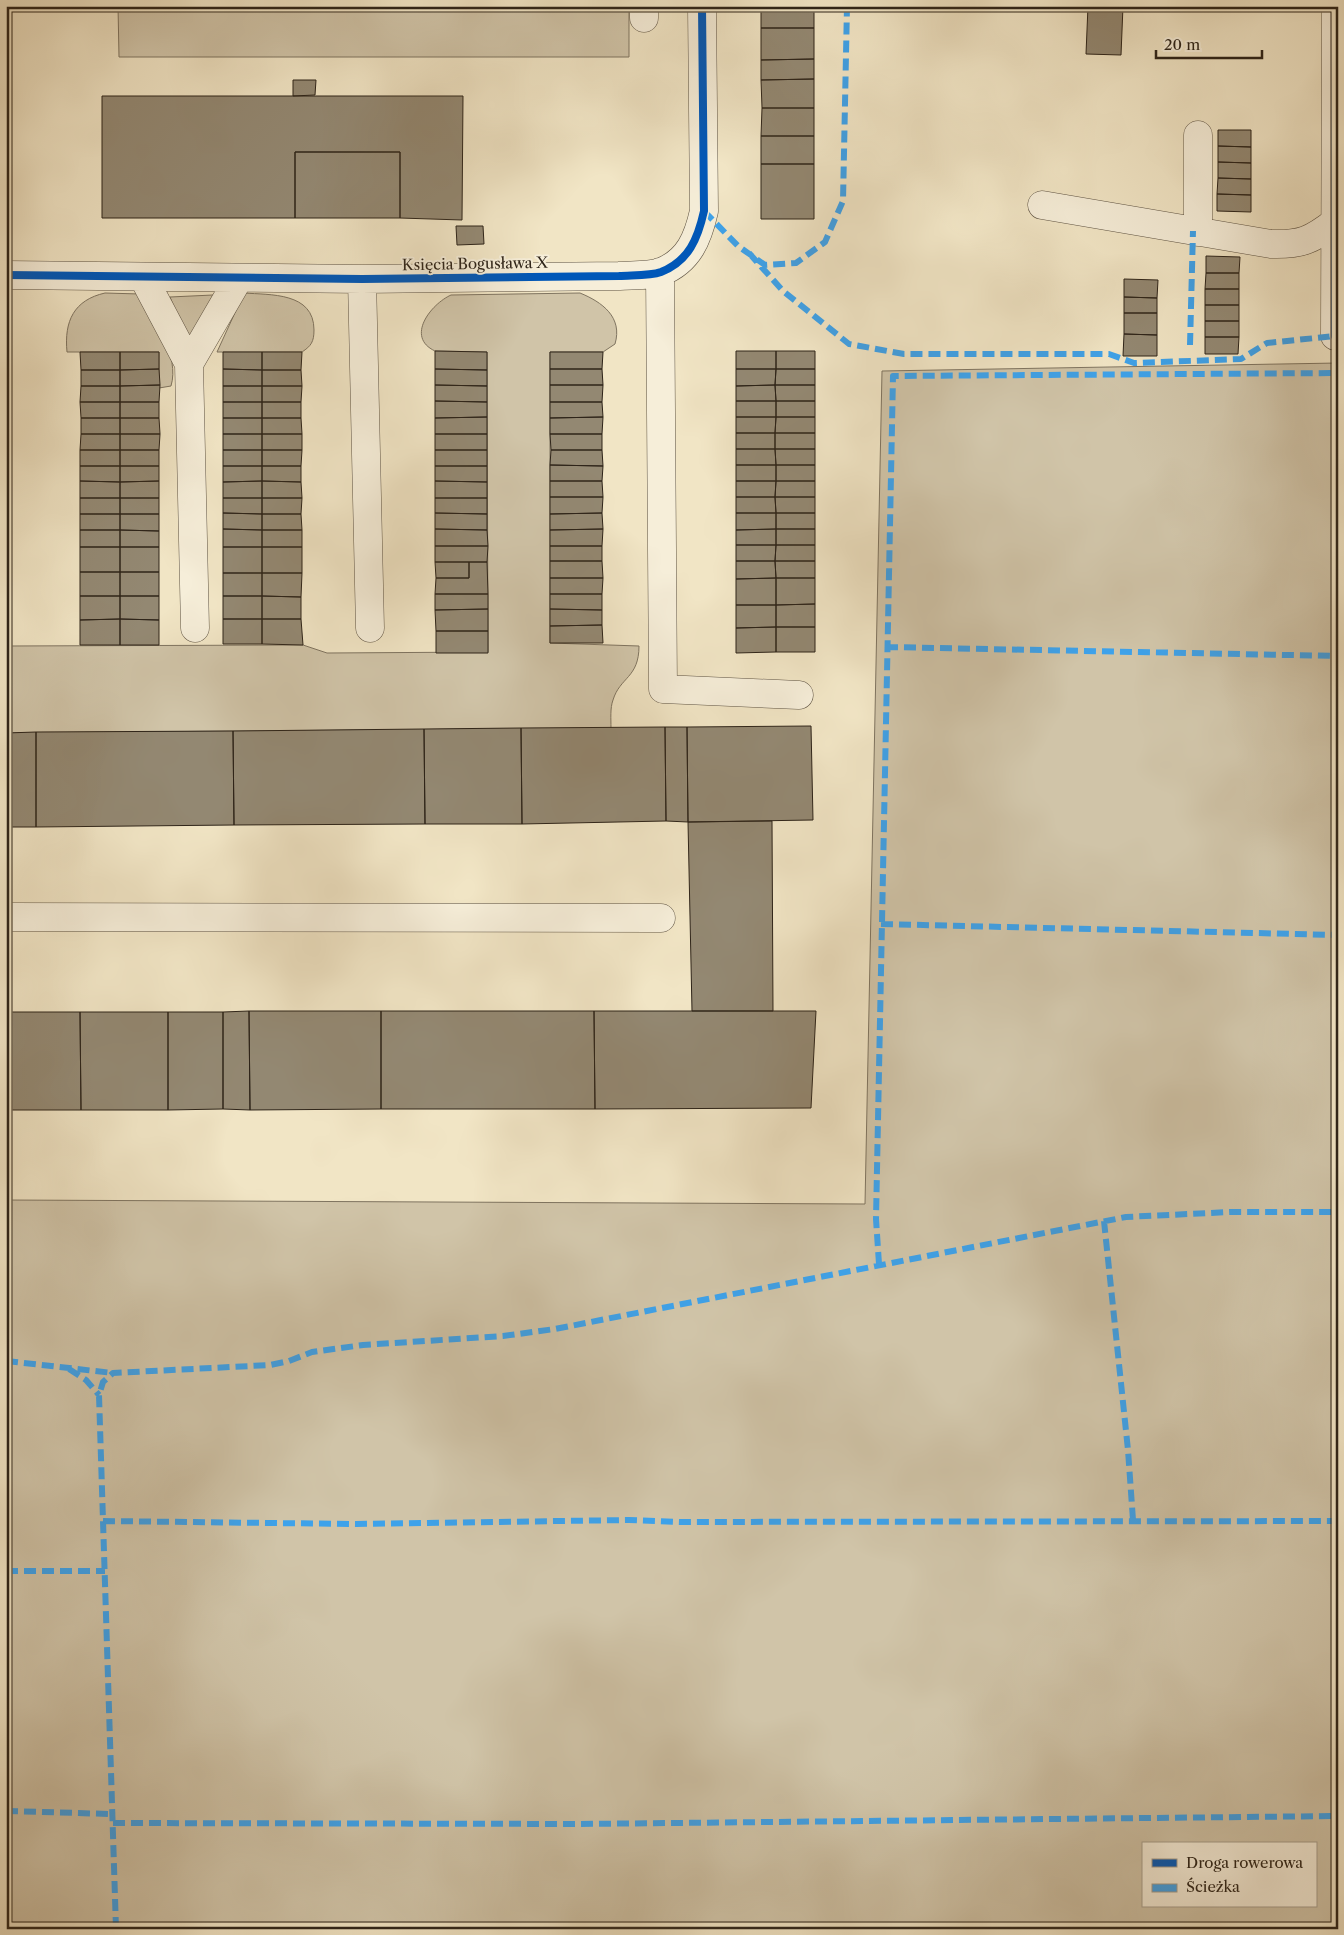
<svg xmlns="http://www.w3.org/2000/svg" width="1344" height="1935" font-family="'Libre Caslon Text',serif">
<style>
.green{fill:#d0c4a8;stroke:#7f7460;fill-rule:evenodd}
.building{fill:#938872;stroke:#2e2419}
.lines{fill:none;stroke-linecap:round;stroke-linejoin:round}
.minor-casing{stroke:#5f5444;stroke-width:29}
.minor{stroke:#f6eed9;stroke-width:28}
.quiet{stroke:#3ea2ea;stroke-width:6;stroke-dasharray:12 6;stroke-linecap:butt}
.cycleway-casing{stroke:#f6eed9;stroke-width:11}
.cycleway{stroke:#0057b8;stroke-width:8}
.labels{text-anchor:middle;stroke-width:4;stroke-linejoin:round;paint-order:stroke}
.street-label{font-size:15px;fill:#2e2419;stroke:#f6eed9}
</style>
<rect width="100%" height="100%" fill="#f1e5c5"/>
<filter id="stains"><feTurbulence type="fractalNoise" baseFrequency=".004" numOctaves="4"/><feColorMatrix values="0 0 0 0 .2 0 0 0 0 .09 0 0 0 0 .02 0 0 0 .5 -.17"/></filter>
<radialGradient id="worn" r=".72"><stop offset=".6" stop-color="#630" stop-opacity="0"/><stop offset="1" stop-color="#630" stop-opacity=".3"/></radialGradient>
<path class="green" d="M118,6H629V57H119Z
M105,293L140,294C154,320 180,356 171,386L159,388V352H67C64,321 74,300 105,293Z
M244,293C270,295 314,292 314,330C314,342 311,346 302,352H217Z
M580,293C602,302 623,317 615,344L603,352H550V643L639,646C639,678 620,677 613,700C610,708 611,719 611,728L6,733V646L303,645L327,653L488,652L487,352L435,351C405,337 431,304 451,295Z
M213,295L188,342L170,297Z
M1338,363V1929H6V1200L865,1204L882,371ZM1143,1844H1315V1906H1143Z"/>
<path class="building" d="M761,6H814V28H761Z
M1088,6H1123L1121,55L1086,54Z
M761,28H814V59L761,60Z
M814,59V79L761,80V60Z
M814,79V108H762L761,80Z
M293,80H316L315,95L293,96Z
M102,96H463L462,220L400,218V152H295V218H102Z
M762,108H814V136H761Z
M1218,130H1251V147L1218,146Z
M761,136H814V164H761Z
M1218,146L1251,147V163L1218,162Z
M295,152H400V218H295Z
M1218,162L1251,163V179L1218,178Z
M761,164H814V219H761Z
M1218,178L1251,179V195L1217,194Z
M1217,194L1251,195V212L1217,211Z
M456,226H483L484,244L457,245Z
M1206,256L1240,257L1239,273H1206Z
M1206,273H1239V289H1205Z
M1124,279L1158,280L1157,298L1124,297Z
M1205,289H1239V305H1205Z
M1124,297L1157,298V313H1124Z
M1205,305H1239V321H1205Z
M1124,313H1157V335L1124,334Z
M1205,321H1239V337H1205Z
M1124,334L1157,335V356H1123Z
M1205,337H1239L1238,354H1205Z
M435,351L487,352V370L435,369Z
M736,351H776V369H736Z
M776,351H815V369H776Z
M80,352H120V370H81Z
M120,352H159V369L120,370Z
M223,352H262V370L223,369Z
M262,352H302L301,370H262Z
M550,352H603L602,369H550Z
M159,369L160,385L120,386V370Z
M223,369L262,370V386H223Z
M435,369L487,370V386L435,385Z
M550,369H602L603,385H550Z
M736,369H776L775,385L736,386Z
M776,369H815V385H775Z
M81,370H120V386H81Z
M262,370H301L302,386H262Z
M160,385L159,402H120V386Z
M435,385L487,386V402L435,401Z
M550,385H603L602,402H550Z
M775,385L776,401H736V386Z
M775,385H815V401H776Z
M81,386H120V402H80Z
M223,386H262V402H223Z
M262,386H302L301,402H262Z
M435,401L487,402V417L435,418Z
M736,401H776V417H736Z
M776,401H815V417H776Z
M80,402H120V418H81Z
M120,402H159V418H120Z
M223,402H262V418H223Z
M262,402H301V418H262Z
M550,402H602L603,417L550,418Z
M487,417V434H435V418Z
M603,417L602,434H550V418Z
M736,417H776L775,433H736Z
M776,417H815V433H775Z
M81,418H120V434H81Z
M120,418H159L160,434H120Z
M223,418H262V434H223Z
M262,418H301L302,434H262Z
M736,433H775V449H736Z
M775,433H815V449H775Z
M81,434H120V450H80Z
M120,434H160L159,450H120Z
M223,434H262V450H223Z
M262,434H302V450H262Z
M435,434H487V450H435Z
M550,434H602V450H551Z
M736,449H775L776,465H736Z
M775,449H815V465H776Z
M80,450H120V466H80Z
M120,450H159V466H120Z
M223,450H262V466H223Z
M262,450H302L301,466H262Z
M435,450H487V466H435Z
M551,450H602L603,466L550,465Z
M550,465L603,466L602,481H550Z
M736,465H776V481H736Z
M776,465H815V481H776Z
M80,466H120V482L80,481Z
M120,466H159V481L120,482Z
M223,466H262V481L223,482Z
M262,466H301V482L262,481Z
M435,466H487V482L435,481Z
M80,481L120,482V498H80Z
M159,481V498H120V482Z
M262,481L301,482L302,498H262Z
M262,481V498H223V482Z
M435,481L487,482V498H435Z
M550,481H602L603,497H550Z
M736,481H776L775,497H736Z
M776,481H815V497H775Z
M550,497H603L602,513L550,514Z
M736,497H775L776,513H736Z
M775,497H815V513H776Z
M80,498H120V514H80Z
M120,498H159V514H120Z
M223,498H262V514L223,513Z
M262,498H302L301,514H262Z
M435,498H487V514L435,513Z
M223,513L262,514V530L223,529Z
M435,513L487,514V530L435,529Z
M602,513L603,529L550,530V514Z
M736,513H776V529L736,530Z
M776,513H815V529H776Z
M80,514H120V530H80Z
M120,514H159V531L120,530Z
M262,514H301L302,530H262Z
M223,529L262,530V547H223Z
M435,529L487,530L488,546H435Z
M603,529L602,546H550V530Z
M776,529H815V545H776Z
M776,529V545H736V530Z
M80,530H120V547H80Z
M120,530L159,531V547H120Z
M262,530H302V547H262Z
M736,545H776L775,561H736Z
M776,545H815V561H775Z
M435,546H488L487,562H435Z
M550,546H602V561H550Z
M80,547H120V572H80Z
M120,547H159V572H120Z
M223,547H262V573H223Z
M262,547H302V573H262Z
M550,561H602L603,578H550Z
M736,561H775L776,578L736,579Z
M775,561H815V578H776Z
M435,562H469V578H436Z
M469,562H487L488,594H435L436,578H469Z
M80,572H120V596H80Z
M120,572H159V596H120Z
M223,573H262V596H223Z
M262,573H302L301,597L262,596Z
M550,578H603L602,594H550Z
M776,578H815V604L776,605Z
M776,578V605H736V579Z
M435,594H488V609L435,610Z
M550,594H602V610L550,609Z
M80,596H120V619L80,620Z
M120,596H159V620L120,619Z
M223,596H262V619H223Z
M262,596L301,597V619H262Z
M815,604V627H776V605Z
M736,605H776V627L736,628Z
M488,609V631H436L435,610Z
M550,609L602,610V625L550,626Z
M120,619L159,620V645H120Z
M120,619V645H80V620Z
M223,619H262V644H223Z
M262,619H301L303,645L262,644Z
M602,625L603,643H550V626Z
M776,627V652L736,653V628Z
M776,627H815V652H776Z
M436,631H488V653H436Z
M811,726L813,820L688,822L687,727Z
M665,727L666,821L522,824L521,728Z
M665,727H687L688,822L666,821Z
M521,728L522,824H425L424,729Z
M424,729L425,824L234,825L233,731Z
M233,731L234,825L36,827V732Z
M36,732V827H6V733Z
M772,821L773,1011H692L688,822Z
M249,1011L250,1110L223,1109V1012Z
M249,1011H381V1109L250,1110Z
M381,1011H594L595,1109H381Z
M594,1011H816L811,1108L595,1109Z
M6,1012H80L81,1110H6Z
M80,1012H168V1110H81Z
M168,1012H223V1109L168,1110Z"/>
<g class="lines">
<g class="minor-casing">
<path id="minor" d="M644,18V6
M1198,135V232
M1042,205L1271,244C1301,245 1312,240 1335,222
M660,272L663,689L799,695
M6,275L362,279L619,276C632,275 650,276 661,272C689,261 698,238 704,211L702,6
M143,277L189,364
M362,279L370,628
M1335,336L1336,6
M195,628L189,364L239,278
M6,917L661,918"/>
</g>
<use href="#minor" class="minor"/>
<path class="quiet" d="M704,211L738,246L765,265L796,263L825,242L843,201L847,6
M749,253L783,291L849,344L904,354H1109L1134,363L1241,359L1267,343L1335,336V334
M1190,345L1193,231
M886,647L1338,656
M881,924L1338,935
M1104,1221L1128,1450L1133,1520
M879,1264L876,1219L893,376L1338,373
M6,1361L113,1373
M69,1369L86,1380L99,1395
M103,1521L356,1524L629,1520L680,1522L1338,1521
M6,1571H105
M6,1811L112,1814
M113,1823L580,1824L1338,1816
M116,1929L99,1395L103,1382L113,1373L270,1365L289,1361L312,1352L363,1345L503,1336L555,1329L1126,1217L1230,1212H1338"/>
<g class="cycleway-casing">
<path id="cycleway" d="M6,275L362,279L619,276C632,275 650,276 661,272C689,261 698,238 704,211L702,6
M1335,336L1336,6"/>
</g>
<use href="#cycleway" class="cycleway"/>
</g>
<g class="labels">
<g class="street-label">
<text transform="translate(475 264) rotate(-1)" y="5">Księcia Bogusława X</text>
</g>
</g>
<rect width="1344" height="1935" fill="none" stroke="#f1e5c5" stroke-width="25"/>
<rect x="8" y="8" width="1329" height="1920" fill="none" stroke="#2e2419" stroke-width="2.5"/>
<rect x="12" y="12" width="1319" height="1910" fill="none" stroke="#2e2419"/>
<rect x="1142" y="1842" width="175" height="65" fill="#f6eed9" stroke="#a69d8c"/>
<rect x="1152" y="1859" width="25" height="8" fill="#0057b8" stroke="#a69d8c"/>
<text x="1186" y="1868" font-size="15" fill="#2e2419">Droga rowerowa</text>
<rect x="1152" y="1884" width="25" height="8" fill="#3ea2ea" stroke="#a69d8c"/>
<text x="1186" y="1892" font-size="15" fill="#2e2419">Ścieżka</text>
<path d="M1156 50v8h106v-8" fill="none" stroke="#2e2419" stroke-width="2.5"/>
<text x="1164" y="50" font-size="15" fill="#2e2419" stroke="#f6eed9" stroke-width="4" paint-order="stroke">20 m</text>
<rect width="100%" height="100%" filter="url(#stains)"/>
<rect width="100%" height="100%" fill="url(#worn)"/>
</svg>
